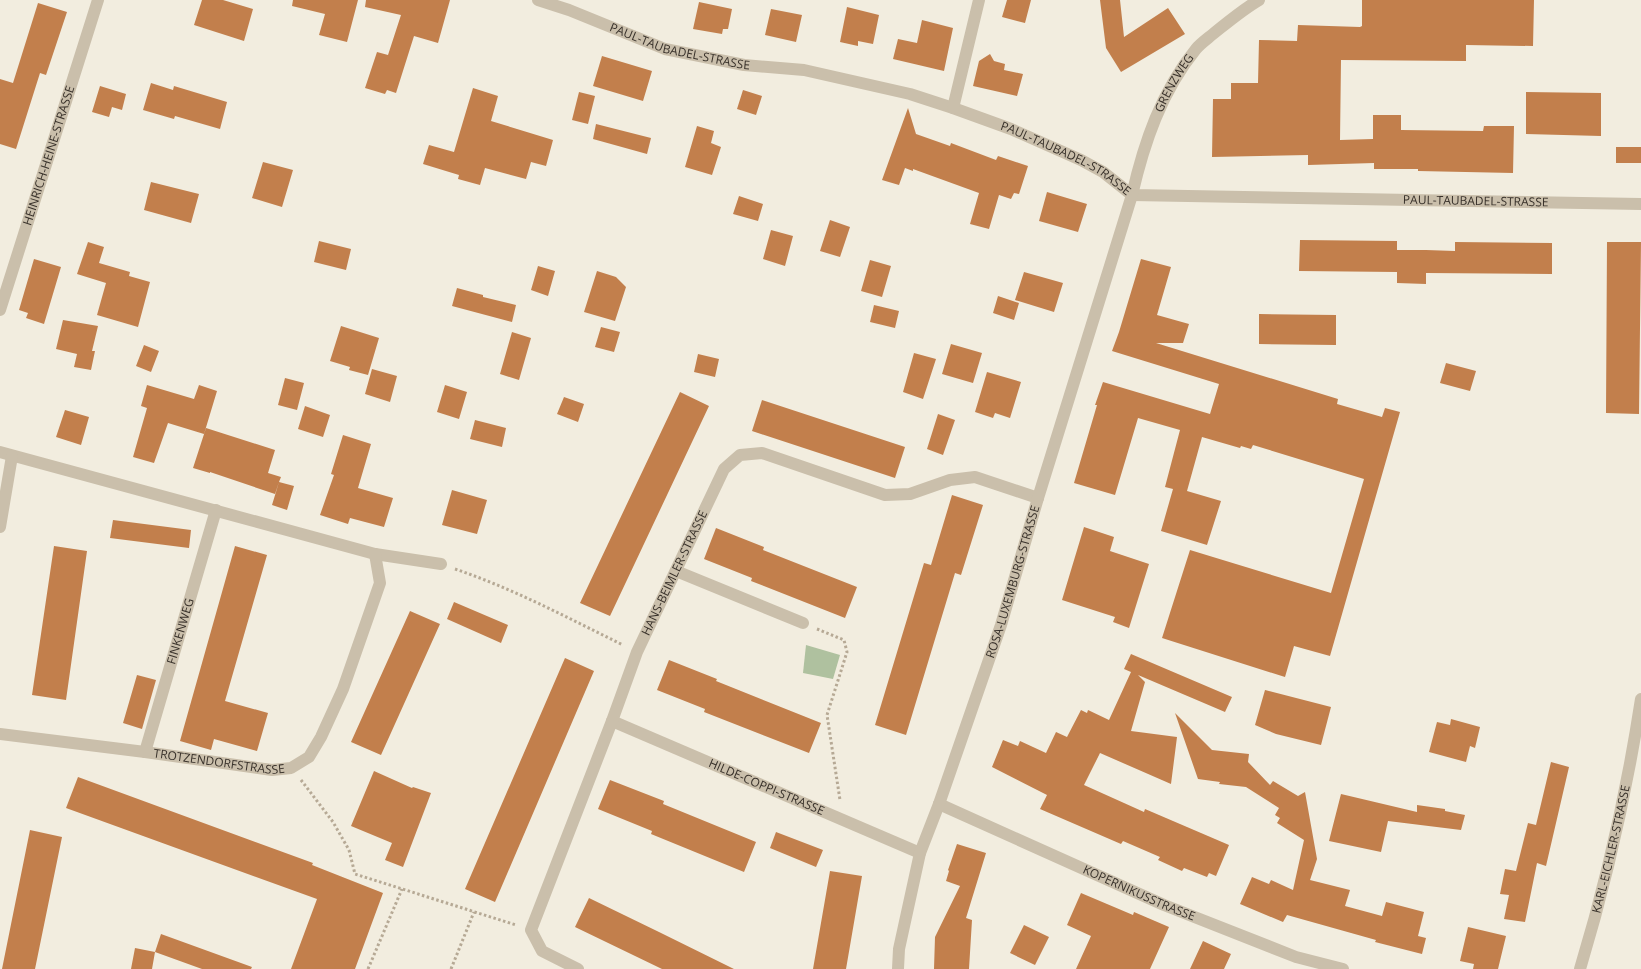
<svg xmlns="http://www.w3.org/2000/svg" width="1641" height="969" font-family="'Open Sans',sans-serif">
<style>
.green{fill:#afc19f}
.building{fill:#c27f4c}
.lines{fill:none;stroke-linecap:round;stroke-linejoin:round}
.path{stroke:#b6a995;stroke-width:3;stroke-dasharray:2.5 2.5;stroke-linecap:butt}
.minor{stroke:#cabfab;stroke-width:12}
.labels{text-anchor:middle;stroke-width:4;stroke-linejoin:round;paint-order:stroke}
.street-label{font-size:12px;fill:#38312a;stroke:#faf6eb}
</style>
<rect width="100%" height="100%" fill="#f2eddf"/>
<path class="green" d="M806,645L840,655L833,679L803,673Z"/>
<path class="building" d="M202,0H223L253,9L244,41L194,25Z
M293,0H358L347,42L319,35L325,14L292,6Z
M366,0H450L438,43L414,36L396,93L387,90L385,94L365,88L377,52L388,55L401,15L365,7Z
M1007,0H1031L1025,23L1002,17Z
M1100,0H1120L1124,37L1168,8L1185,34L1121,72L1106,48Z
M1362,0H1534L1533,46L1466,45V61L1341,60L1340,140L1373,139V115H1401V130L1483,131L1484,126H1514L1513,173L1418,171V169H1374V163L1308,165V155L1212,157L1213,99H1231V83H1258L1259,40L1297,41L1298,25L1360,27L1362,26Z
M699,2L732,9L728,29H723L722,34L693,29Z
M38,3L67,12L46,75L40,73L16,149L0,144V79L13,83Z
M847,7L879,15L873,44L858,41V46L840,42Z
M771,9L802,15L796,42L765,35Z
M922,20L953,28L944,71L893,59L898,39L917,43Z
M990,54L994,61L1005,64L1004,70L1023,74L1017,96L973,86L979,61Z
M602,56L652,71L643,101L593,86Z
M151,83L173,90L174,86L227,102L220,129L175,116L174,119L143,110Z
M100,86L126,94L122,110L112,107L109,117L92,112Z
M473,88L498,96L491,121L553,140L546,166L531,162L526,179L485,168L480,185L458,179L459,175L423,164L429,145L454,152Z
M743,90L762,96L756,115L737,109Z
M579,92L595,96L588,124L572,120Z
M1526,92L1601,93V136L1526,134Z
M908,108L916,134L950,146L951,143L996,160L998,156L1028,166L1019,194L1014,193L1011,199L999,195L989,229L970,224L979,193L913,169V171L905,168L899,185L882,180Z
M596,124L651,138L647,154L593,139Z
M697,126L714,131L711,143L721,147L712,175L685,167Z
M1616,147H1641V163H1616Z
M263,162L293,170L282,207L252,198Z
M151,182L199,194L191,223L144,210Z
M1047,192L1087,204L1078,232L1039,221Z
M739,196L763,204L758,221L733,214Z
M830,220L850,227L840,257L820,251Z
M771,230L793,236L785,266L763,259Z
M1300,240L1397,241V250H1426L1455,251V242L1552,243V274L1426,273V284L1397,283V272L1299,271Z
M319,241L351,249L346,270L314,262Z
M88,242L104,247L99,263L130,272L129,276L150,282L138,327L97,315L106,283L77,274Z
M1607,242H1641L1639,414L1606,413Z
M34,259L61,267L44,324L26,318L28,313L19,310Z
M1141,259L1171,267L1157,315L1189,324L1183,343H1156L1338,399L1337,404L1382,417L1385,408L1400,412L1330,656L1294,646L1285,677L1162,638L1190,550L1331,593L1364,479L1253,445L1251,449L1241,446L1240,448L1202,437L1187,491L1221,501L1207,545L1161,531L1173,489L1165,487L1180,430L1138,418L1115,495L1074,483L1097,405H1095L1103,382L1210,414L1219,384L1112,351L1119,332Z
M870,260L891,266L882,297L861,291Z
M538,266L555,271L548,296L531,290Z
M597,271L616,277L626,287L615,321L584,312Z
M1024,272L1063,283L1054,312L1015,300Z
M457,288L483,295V297L516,305L512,322L452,306Z
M998,296L1019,303L1014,320L993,313Z
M874,305L899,311L895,328L870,322Z
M1259,314L1336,315V345L1259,344Z
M63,320L98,326L92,351H95L91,370L74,367L77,354L56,349Z
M341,326L379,338L368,375L349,370L350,367L330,361Z
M601,327L620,332L614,352L595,347Z
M512,332L531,338L519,380L500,374Z
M951,344L982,353L973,383L942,374Z
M144,345L159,351L151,372L136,366Z
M914,353L936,359L923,399L903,392Z
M698,354L719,359L715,377L694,372Z
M1446,363L1476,371L1470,391L1440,383Z
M372,369L397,376L390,402L365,394Z
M987,372L1021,382L1010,418L995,413L993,418L975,412Z
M285,378L304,383L297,410L278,405Z
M147,385L194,399L199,385L217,391L204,434L168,423L154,463L133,457L147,408L141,406Z
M445,385L467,392L459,419L437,412Z
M680,392L709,406L610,616L580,603Z
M564,397L584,404L578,422L557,414Z
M762,400L905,447L895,478L752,431Z
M305,406L330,415L323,437L298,429Z
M65,410L89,417L81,445L56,437Z
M938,414L955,420L943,455L927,449Z
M475,420L506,428L502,447L470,439Z
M206,428L275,450L268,473L281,477L279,482L294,486L287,510L272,505L279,482L275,494L210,472V473L193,468Z
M343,435L371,444L358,488L393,498L384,527L350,518L348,524L320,515L334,475L331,474Z
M452,490L487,500L477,534L442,525Z
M952,495L983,505L961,575L955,573L906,735L875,725L924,563L931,565Z
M113,520L191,530L189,548L110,538Z
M1084,527L1114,537L1110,551L1149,564L1129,628L1113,622L1115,617L1062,600Z
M716,528L764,547L763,550L857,587L845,618L751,581L752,578L704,559Z
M54,546L87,551L66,700L32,695Z
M235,546L267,555L225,701L268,713L257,751L214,739L211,750L180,741Z
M454,602L508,625L501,643L447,619Z
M410,611L440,624L381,755L351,742Z
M1131,654L1232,697L1225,712L1138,675L1145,682L1131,731L1177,737L1171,784L1100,753L1084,785L1144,812L1145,809L1229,845L1216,876L1209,873L1207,877L1184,868L1182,871L1158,860L1160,857L1123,841L1121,844L1040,809L1047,795L992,767L1003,740L1018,746L1020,741L1046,753L1056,732L1067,737L1081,710L1087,713L1088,710L1109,720L1131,672L1124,669Z
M565,658L594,671L495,902L465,889Z
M669,660L717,679L716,681L821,723L809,753L704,712L705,709L657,690Z
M137,675L156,680L142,729L123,723Z
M1265,690L1331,707L1321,745L1276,734L1255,725Z
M1175,713L1212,750L1249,754L1248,762L1270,785L1273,781L1298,796L1305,792L1317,859L1310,880L1350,890L1345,906L1382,916L1386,902L1424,912L1418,936L1426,938L1422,954L1375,942L1376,940L1287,915L1283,922L1240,904L1252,877L1269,884L1271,880L1293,890L1304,840L1277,823L1280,818L1275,815L1279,808L1246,787L1219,784L1220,782L1198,779Z
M1451,719L1480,727L1475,748L1470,746L1466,762L1429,752L1437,722L1450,725Z
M1551,762L1569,767L1546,866L1537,863L1525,922L1504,919L1509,895L1500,894L1505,869L1516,871L1528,823L1536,825Z
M374,771L412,788L413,787L431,793L403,867L385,860L392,843L351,826Z
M78,777L313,863L312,865L383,893L355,969H291L317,899L66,808Z
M610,780L664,801L663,804L756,842L744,872L651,834L652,831L598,809Z
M1341,794L1417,812V805L1445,809V811L1465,815L1461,830L1388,821L1381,852L1329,841Z
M30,830L62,837L35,969H2Z
M776,832L823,850L816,867L770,848Z
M957,844L986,853L966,918L972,920L969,969H934L935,937L960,886L946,881L949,871L948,870Z
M830,871L862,876L846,969H813Z
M1081,893L1133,915L1134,912L1169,927L1150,969H1076L1091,936L1067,925Z
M589,898L659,932L734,969H662L575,927Z
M1024,925L1049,937L1035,965L1010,953Z
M1468,927L1506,936L1498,969H1473L1474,964L1460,961Z
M161,934L252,967L251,969H202L155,952Z
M1203,941L1231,954L1224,969H1190Z
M135,948L155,952L152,969H131Z"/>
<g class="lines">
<path class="path" d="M455,569C514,589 568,618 623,645
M817,629L844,640L847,652L827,715L840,800
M301,780L333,822L349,850L355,874L516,925
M368,969L402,889
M451,969L474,912"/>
<g class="minor">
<path id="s1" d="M538,0L569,10L665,49L744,65L804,70L910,94L953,108L1011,129L1081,160L1103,172L1132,195L1641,204"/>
<path d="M953,108L979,0"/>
<path id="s2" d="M0,310L98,0"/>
<path d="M0,452L375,554L441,564"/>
<path d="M0,527L12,456"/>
<path d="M676,571L803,623"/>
<path id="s3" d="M612,721L920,853"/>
<path id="s4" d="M0,734L145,752L272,770L291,768L309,757L321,737L343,689L380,583L375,554"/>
<path id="s5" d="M145,752L216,510"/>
<path id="s6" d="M939,804L1164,905L1296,957L1343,969"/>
<path id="s7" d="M578,969L542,951L531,930L612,721L637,652L724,469L740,455L762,453L885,495L910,494L950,480L975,477L1038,498"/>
<path id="s8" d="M898,969L899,949L920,853L939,804L1001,625L1038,498L1132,195C1144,143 1161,92 1196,49C1200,44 1207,39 1213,34C1228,22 1242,10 1259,0"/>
<path id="s9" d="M1580,969C1607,880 1627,790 1641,699"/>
</g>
</g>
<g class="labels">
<g class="street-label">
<text dy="4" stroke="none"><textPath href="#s1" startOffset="150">PAUL-TAUBADEL-STRASSE</textPath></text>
<text dy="4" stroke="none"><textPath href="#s8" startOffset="930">GRENZWEG</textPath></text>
<text dy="4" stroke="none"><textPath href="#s2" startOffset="162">HEINRICH-HEINE-STRASSE</textPath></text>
<text dy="4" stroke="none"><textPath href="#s1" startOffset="555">PAUL-TAUBADEL-STRASSE</textPath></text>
<text dy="4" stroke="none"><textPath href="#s1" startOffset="975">PAUL-TAUBADEL-STRASSE</textPath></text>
<text dy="4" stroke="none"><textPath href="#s7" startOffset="449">HANS-BEIMLER-STRASSE</textPath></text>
<text dy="4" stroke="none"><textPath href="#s8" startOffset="405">ROSA-LUXEMBURG-STRASSE</textPath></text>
<text dy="4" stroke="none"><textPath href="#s5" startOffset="126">FINKENWEG</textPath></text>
<text dy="4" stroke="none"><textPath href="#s4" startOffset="221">TROTZENDORFSTRASSE</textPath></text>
<text dy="4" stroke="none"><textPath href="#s3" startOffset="168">HILDE-COPPI-STRASSE</textPath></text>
<text dy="4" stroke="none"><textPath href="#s9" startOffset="124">KARL-EICHLER-STRASSE</textPath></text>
<text dy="4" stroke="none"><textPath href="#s6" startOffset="219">KOPERNIKUSSTRASSE</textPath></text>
</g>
</g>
</svg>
